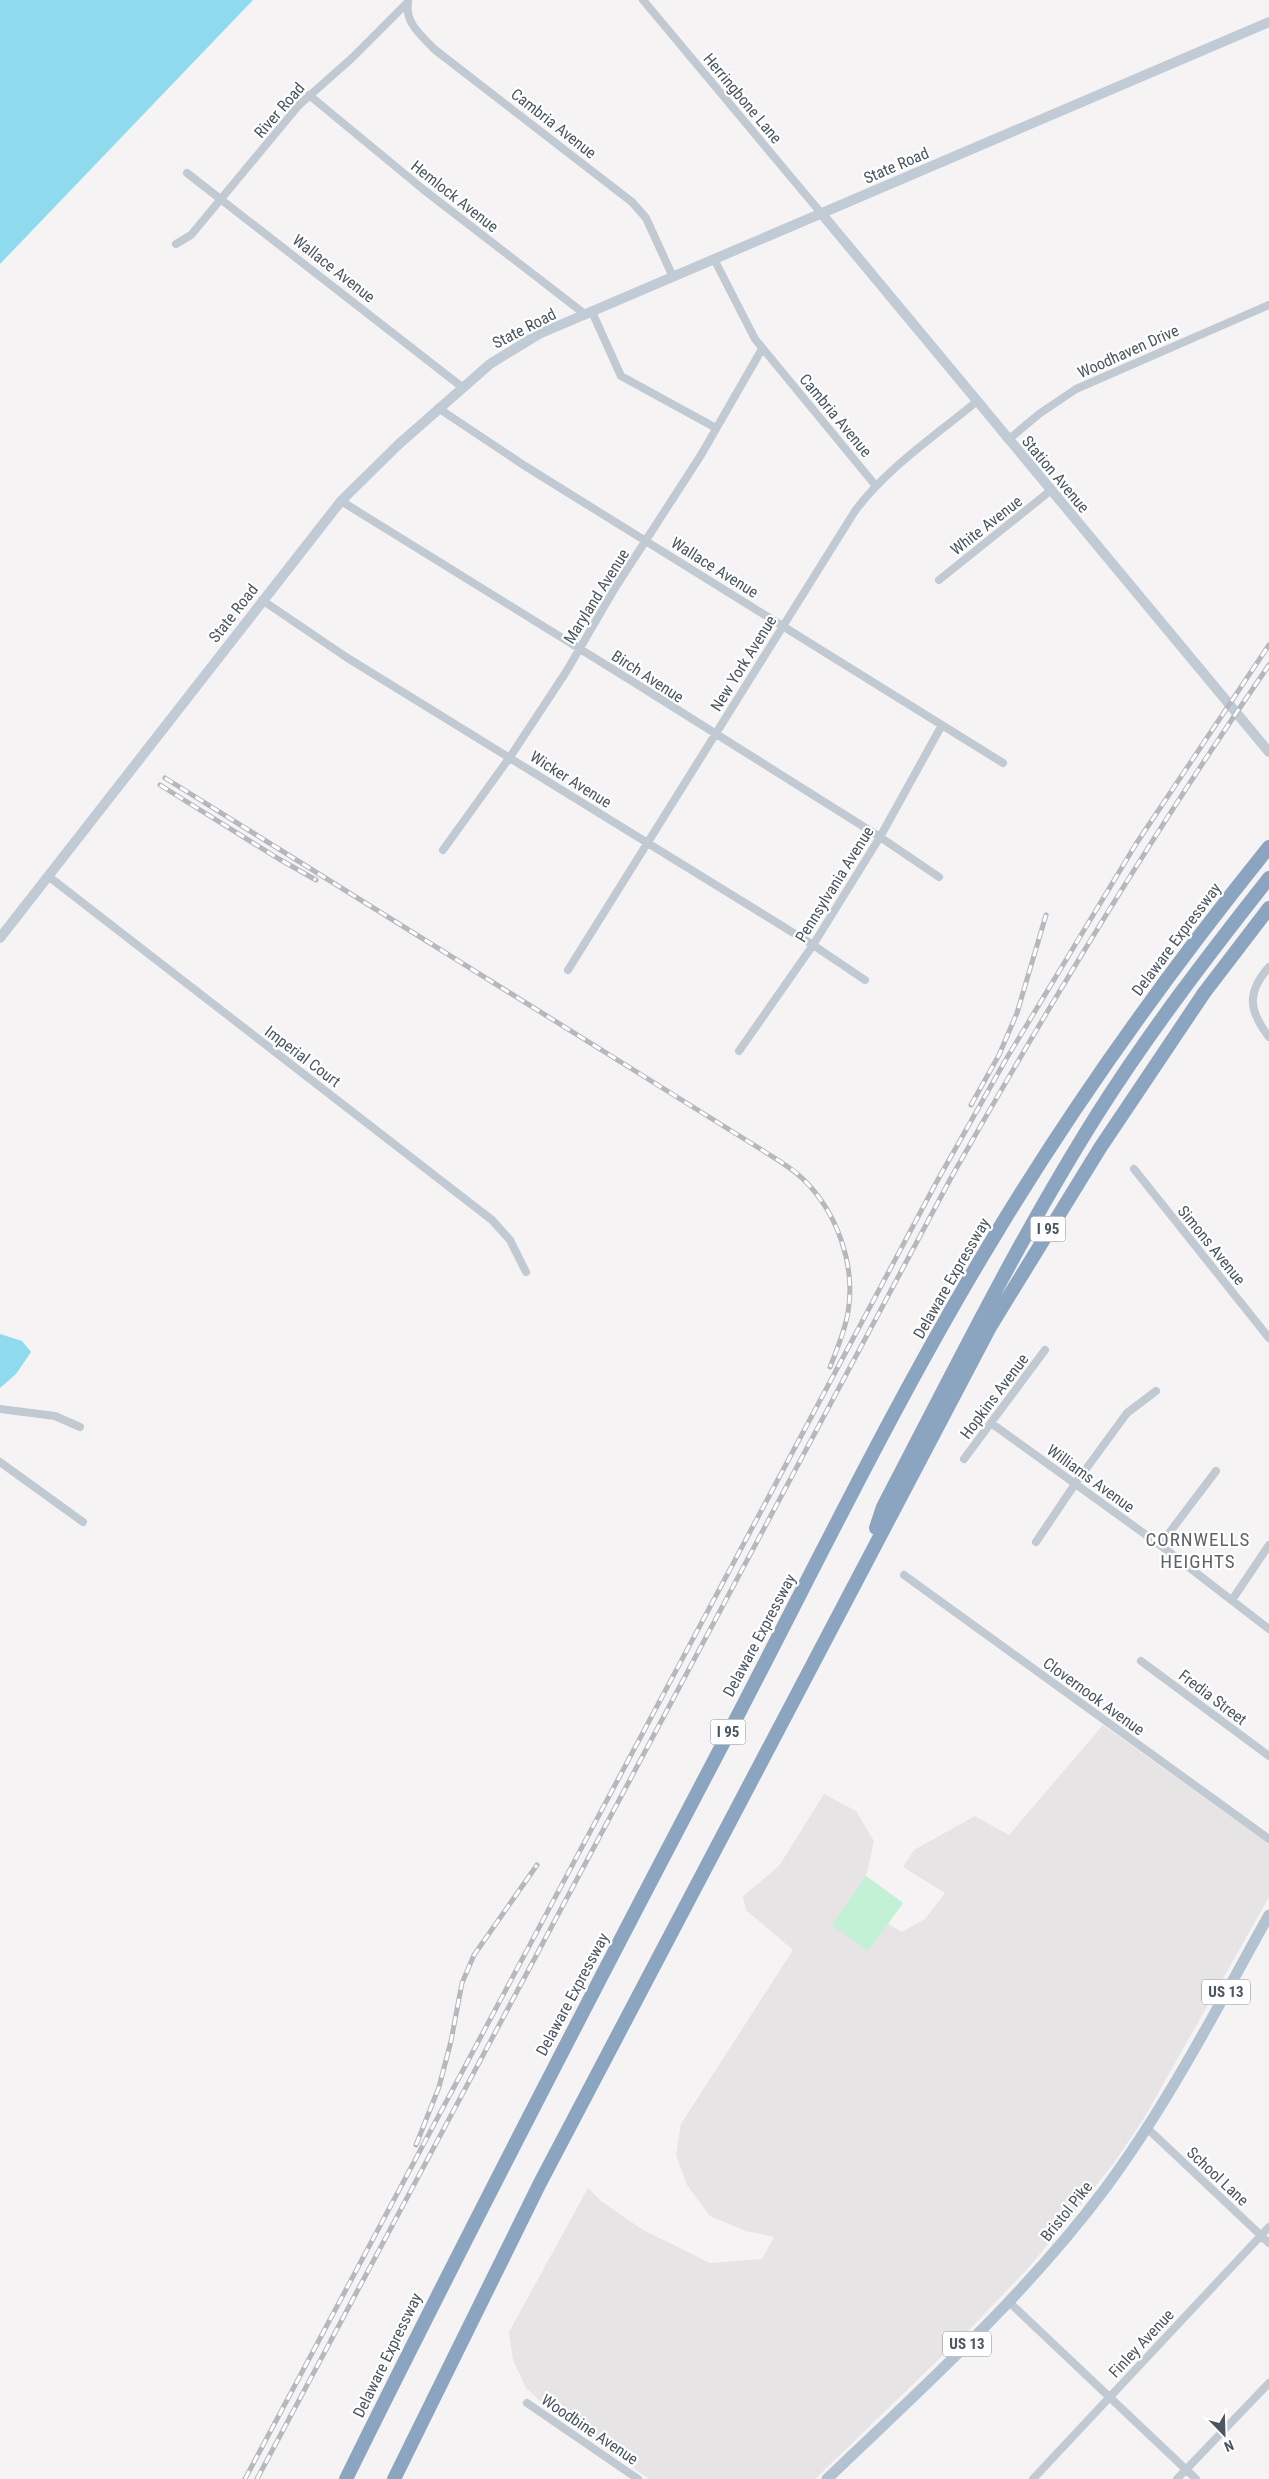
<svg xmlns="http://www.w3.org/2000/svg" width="1269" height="2479" font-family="'Roboto Condensed',sans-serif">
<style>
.education{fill:#e6e4e5}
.green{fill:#c3f1d5}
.water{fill:#90daee}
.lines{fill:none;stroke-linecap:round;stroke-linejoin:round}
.street{stroke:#c1cad2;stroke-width:8}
.secondary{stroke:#c1cbd6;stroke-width:10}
.primary{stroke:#b3c2d1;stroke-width:11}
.highway{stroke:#8ba5c1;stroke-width:14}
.rail-casing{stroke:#b5b8bd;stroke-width:5}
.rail{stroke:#fff;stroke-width:3;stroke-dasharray:9;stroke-linecap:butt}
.labels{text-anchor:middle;stroke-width:4.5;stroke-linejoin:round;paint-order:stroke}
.shield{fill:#fff;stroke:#808990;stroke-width:1}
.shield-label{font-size:15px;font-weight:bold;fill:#4a5661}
.street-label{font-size:16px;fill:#4a5661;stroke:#fff}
.quarter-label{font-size:19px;letter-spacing:1px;fill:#5f6368;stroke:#fff}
</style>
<rect width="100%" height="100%" fill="#f5f3f3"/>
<path class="education" d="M1103,1725L1269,1844V1897L1144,2118L1114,2163L1078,2208L1030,2266L972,2327L815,2479H649L550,2410L526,2388L513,2360L509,2332L588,2188L601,2201L643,2230L710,2263L762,2259L774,2237L746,2231L710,2216L687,2185L676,2155L681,2124L793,1950L746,1910L743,1896L779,1866L824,1794L856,1811L874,1841L866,1876L903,1903L888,1924L902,1932L925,1919L945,1893L903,1867L914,1850L975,1816L1009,1835Z"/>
<path class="green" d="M866,1876L903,1903L868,1951L832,1925Z"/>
<path class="water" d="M0,0H253L0,264Z
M0,1334L22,1341L31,1352L16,1374L0,1388Z"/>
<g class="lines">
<path class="street" d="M643,0L821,213
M408,3C405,23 421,35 434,49L632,202L646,218L673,277
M309,95L424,190L586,315
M187,173L462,387
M176,244L191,235L299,105L352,58L408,2
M714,259L755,339L876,486
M592,312L621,376L716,428
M438,408L525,466L1003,763
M1008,440L1039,414L1076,389L1269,305
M341,501L635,683L880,837L939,877
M939,580L1050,491
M262,600L346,657L813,945L865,980
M443,850L510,757L566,672L615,588L701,455L762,349
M48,876L492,1220L510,1240L526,1272
M1269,967C1246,993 1249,1011 1269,1037
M568,970L855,511C887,468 935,436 976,402
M739,1051L813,945L880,837L942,725
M1134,1169L1269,1338
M0,1409L55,1416L80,1427
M991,1423L1160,1545L1269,1629
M964,1459L1045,1350
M0,1462L83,1522
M1036,1542L1075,1484L1127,1413L1156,1391
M1160,1545L1216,1471
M904,1575L1269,1839
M1232,1600L1269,1545
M1141,1661L1269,1756
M1147,2128L1269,2243
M1009,2302L1196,2479
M527,2403L638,2479
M1033,2479L1269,2227
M1177,2479L1269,2383"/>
<path class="secondary" d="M821,213L1269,752
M0,938L341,501L399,444L490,364L539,334L1269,22"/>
<path class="primary" d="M827,2479C923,2387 1024,2297 1104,2190C1168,2104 1217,2008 1269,1915"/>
<path class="highway" d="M876,1528L883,1507C952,1375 1018,1240 1098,1113C1150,1031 1209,954 1269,878
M346,2479C473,2222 605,1968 738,1715C822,1553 902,1388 997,1232C1078,1098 1170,970 1269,847
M394,2479L540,2183L990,1327L1100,1148L1204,993L1269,908"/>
<g class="rail-casing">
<path id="rail" d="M165,778L762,1150C776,1159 791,1167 803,1179C837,1212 856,1265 848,1312C845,1331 837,1349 830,1367
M160,785L279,859L316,880
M971,1105L999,1055L1017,1013L1046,915
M416,2145L439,2087L451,2041L462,1983L474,1955L537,1865
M245,2479L936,1183L1005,1061L1136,844L1269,645
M257,2479L952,1176C1051,1001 1155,830 1269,665"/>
</g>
<use href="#rail" class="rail"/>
</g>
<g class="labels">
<g class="shield">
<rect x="1030.5" y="1216.5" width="35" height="25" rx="4"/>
<rect x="710.5" y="1719.5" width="35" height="25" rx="4"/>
<rect x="1202" y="1979.5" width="48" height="25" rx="4"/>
<rect x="943" y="2331.5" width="48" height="25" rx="4"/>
</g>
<g class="shield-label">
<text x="1048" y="1234">I 95</text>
<text x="728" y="1737">I 95</text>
<text x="1226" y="1997">US 13</text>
<text x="967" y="2349">US 13</text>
</g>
<g class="street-label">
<text transform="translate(743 98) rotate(50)" y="6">Herringbone Lane</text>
<text transform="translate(279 110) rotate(-49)" y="6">River Road</text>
<text transform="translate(554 123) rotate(38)" y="6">Cambria Avenue</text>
<text transform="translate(896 165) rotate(-23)" y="6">State Road</text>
<text transform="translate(455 196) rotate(38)" y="6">Hemlock Avenue</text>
<text transform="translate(334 268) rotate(38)" y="6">Wallace Avenue</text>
<text transform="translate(524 328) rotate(-27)" y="6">State Road</text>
<text transform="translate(1128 351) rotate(-24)" y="6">Woodhaven Drive</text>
<text transform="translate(836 415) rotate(50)" y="6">Cambria Avenue</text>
<text transform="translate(1056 474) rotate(50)" y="6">Station Avenue</text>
<text transform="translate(986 525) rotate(-38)" y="6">White Avenue</text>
<text transform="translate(715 567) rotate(32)" y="6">Wallace Avenue</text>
<text transform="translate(596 596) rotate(-58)" y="6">Maryland Avenue</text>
<text transform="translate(233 613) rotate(-52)" y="6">State Road</text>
<text transform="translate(743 663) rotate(-58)" y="6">New York Avenue</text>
<text transform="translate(648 676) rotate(33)" y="6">Birch Avenue</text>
<text transform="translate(571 779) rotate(32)" y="6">Wicker Avenue</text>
<text transform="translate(834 884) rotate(-58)" y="6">Pennsylvania Avenue</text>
<text transform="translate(1176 939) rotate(-53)" y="6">Delaware Expressway</text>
<text transform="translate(303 1056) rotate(37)" y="6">Imperial Court</text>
<text transform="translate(1212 1245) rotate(51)" y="6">Simons Avenue</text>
<text transform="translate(951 1278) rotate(-60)" y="6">Delaware Expressway</text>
<text transform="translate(994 1396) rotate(-53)" y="6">Hopkins Avenue</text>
<text transform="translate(1091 1478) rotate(36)" y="6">Williams Avenue</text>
<text transform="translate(759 1635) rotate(-62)" y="6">Delaware Expressway</text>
<text transform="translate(1094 1696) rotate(36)" y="6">Clovernook Avenue</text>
<text transform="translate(1213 1697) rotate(37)" y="6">Fredia Street</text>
<text transform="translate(572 1994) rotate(-62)" y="6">Delaware Expressway</text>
<text transform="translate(1218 2176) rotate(43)" y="6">School Lane</text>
<text transform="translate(1066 2211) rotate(-51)" y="6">Bristol Pike</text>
<text transform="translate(1141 2343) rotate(-47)" y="6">Finley Avenue</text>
<text transform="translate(387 2355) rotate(-64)" y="6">Delaware Expressway</text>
<text transform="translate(590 2429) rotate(34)" y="6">Woodbine Avenue</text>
</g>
<g class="quarter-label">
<text x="1198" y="1546">CORNWELLS<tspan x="1198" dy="22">HEIGHTS</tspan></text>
</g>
</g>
<g transform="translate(1224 2434) rotate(157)" stroke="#ffffff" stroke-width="4" paint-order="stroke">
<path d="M0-4L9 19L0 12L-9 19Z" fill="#4a5661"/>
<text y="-8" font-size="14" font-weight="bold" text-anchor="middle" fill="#4a5661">N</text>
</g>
</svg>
